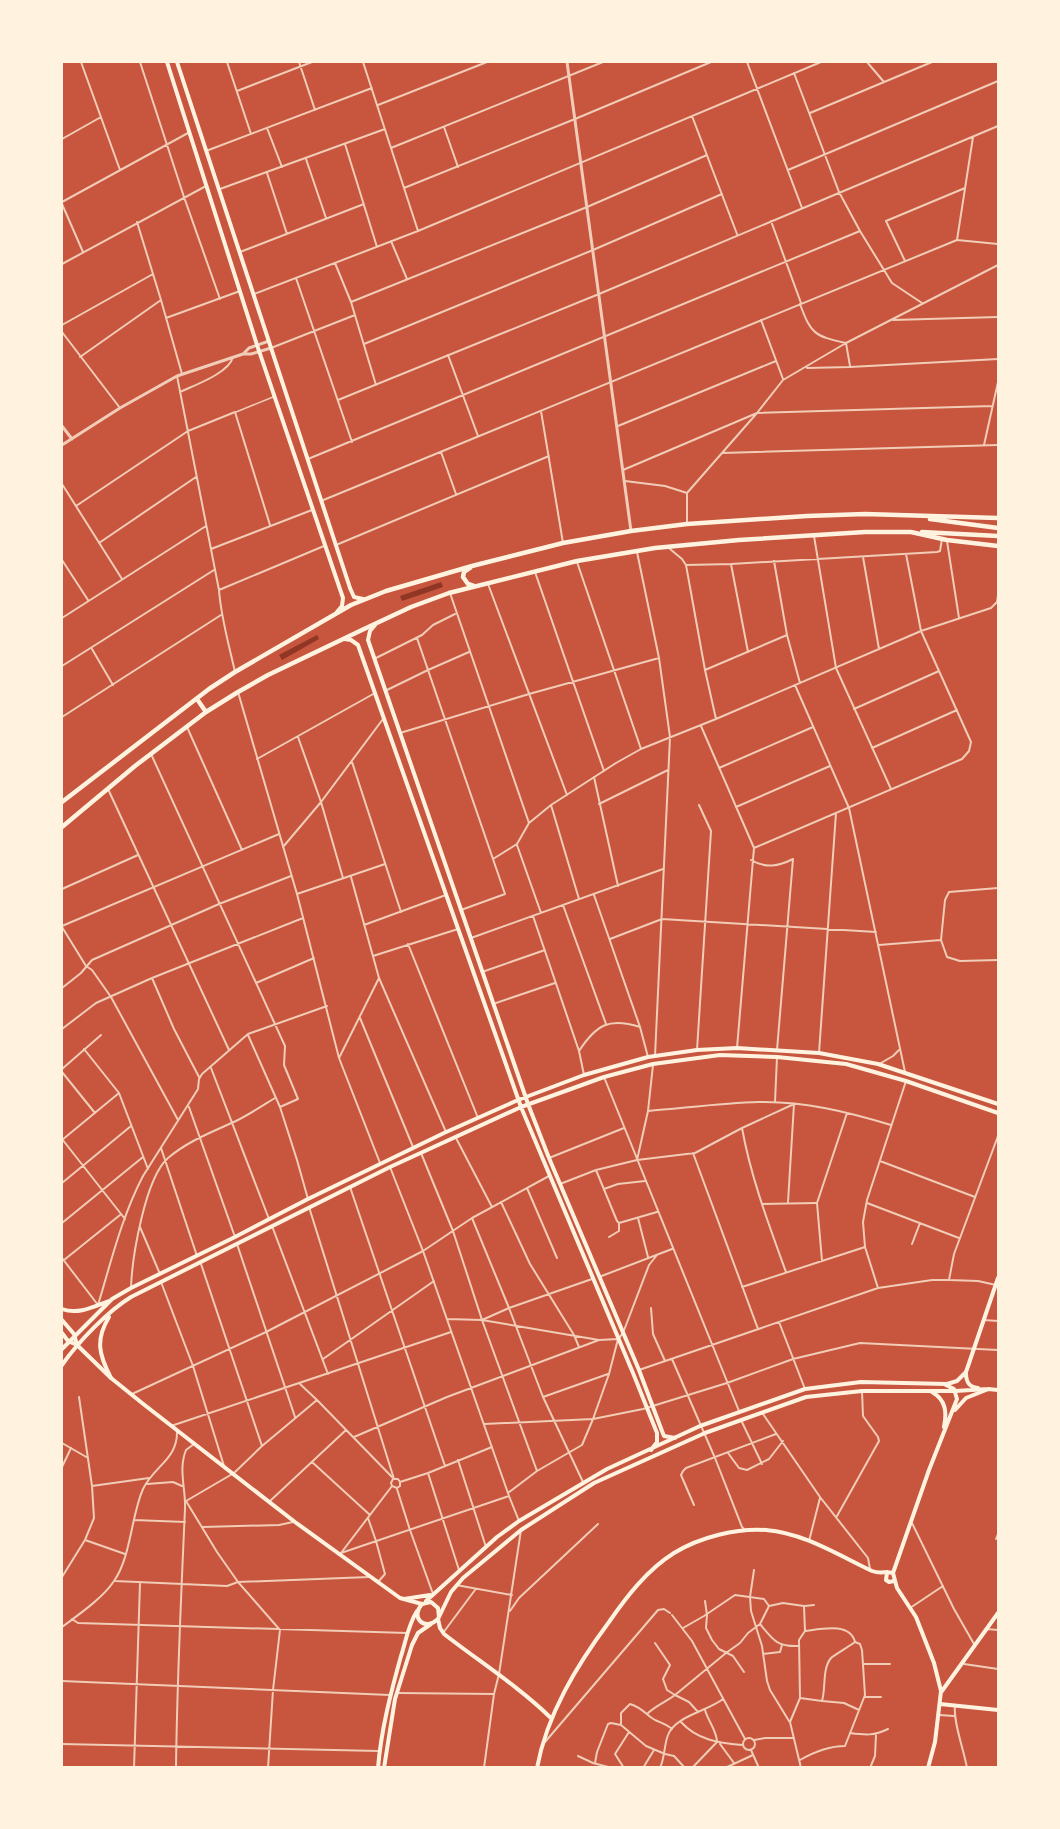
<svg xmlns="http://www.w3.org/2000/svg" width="1060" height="1829" font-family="Cabin,sans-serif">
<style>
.water{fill:#8f3625}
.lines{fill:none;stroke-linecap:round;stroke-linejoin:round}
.service{stroke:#f1ccb7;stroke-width:1.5}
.minor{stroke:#f1ccb7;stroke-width:2}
.tertiary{stroke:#f1ccb7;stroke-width:3}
.secondary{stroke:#fff3e0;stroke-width:4}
.primary{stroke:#fff3e0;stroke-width:4}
.trunk{stroke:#fff3e0;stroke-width:4.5}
</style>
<rect width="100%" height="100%" fill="#c8553d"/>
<path class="water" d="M441,582L443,587L402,601L400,596Z
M317,635L319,639L282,660L279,655Z"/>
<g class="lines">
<path class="service" d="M236,412L273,397"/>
<path class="minor" d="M81,62L120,170
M140,62L184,197L220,299
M227,62L251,134
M299,62L315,110
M363,62L418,231
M747,62L802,208
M867,62L884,82
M794,73L839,192L860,231L892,283L922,303
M237,91L312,62
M378,105L487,62
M810,113L932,62
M692,116L737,234
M444,127L458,167
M267,128L282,167
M62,139L101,117
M345,144L377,247
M391,148L603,62
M206,151L372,88
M306,159L326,218
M788,170L998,81
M267,173L287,234
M404,188L575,119L711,62
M220,189L385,129
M62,202L188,133
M62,204L83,252
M771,221L801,303
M137,222L161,300L182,374
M957,240L973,137
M391,241L407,279
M240,252L364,204
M905,261L886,221L965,188
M335,263L351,302L376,385
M62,264L206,186
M296,278L352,442
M254,294L418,231L821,62
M351,302L587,207L707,155
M800,304C811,334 814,336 846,343L850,366
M166,318L240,291
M761,320L783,379
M893,320L998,317
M62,325L153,274
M62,332L120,408
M364,344L593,250L722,194
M271,348L355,315
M448,355L478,436
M80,357L161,300
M807,368L850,367L998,359
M177,376L219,590C221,618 229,645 235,672
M180,392C195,385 229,373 233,357
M338,400L599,294L998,126
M541,411L563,543
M618,426L776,361
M984,445L998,382
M441,452L456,494
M722,453L998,445
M308,459L860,231
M623,470L757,413L992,406
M625,481L665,486L687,493
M62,484L122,579
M321,501L957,240L998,244
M76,506L188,431L235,412L270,525
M687,524V493L757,413L783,380L846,343L998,265
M814,536L836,668L891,789
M947,541L959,618
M99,543L196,477
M336,545L549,456
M211,549L312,510
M670,549L682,559L686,565L705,670L716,719
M637,552L659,658L670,737L655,1056
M863,557L879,649
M62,560L88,600
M774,561L787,635L800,683
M577,562L641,749
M731,564L748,652
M686,565L731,564L937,552L940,551L942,539
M535,572L604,771
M488,584L567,795
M219,590L324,546
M450,593L529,823
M62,618L206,526
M417,638L505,894L461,910
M92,649L113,685
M374,659L422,635L433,625L455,614
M62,666L214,570
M705,670L787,635
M795,685L849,808L905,1072
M385,691L428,670L469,652
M238,692L297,894L339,1058L380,1163
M854,709L939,671
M62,717L221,615
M701,726L754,848L737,1048
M187,727L242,850
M400,733L529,694L659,658
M298,737L321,802L343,878
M872,748L957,710
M151,754L285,1046L284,1065L298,1099L280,1107
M257,759L375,693
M352,762L401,912
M719,768L813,727
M594,777L618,886
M108,789L229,1050
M599,804L668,770
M551,805L579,899
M736,807L830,766
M517,845L541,913
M283,847L321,802L383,719
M754,848L962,759L969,751L971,742L921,631L906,554
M493,859L517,844L529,823L551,805L616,763L641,749L716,719L921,631L991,608L997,602L998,596
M751,860C766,869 779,866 793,859
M351,877L379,978L446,1132
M62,889L138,855
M297,894L385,864
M594,895L640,1027L648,1057
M563,905L606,1024
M533,916L579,1051L584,1075
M364,925L446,895
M62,926L279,834
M62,927L86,966L92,970L111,997L178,1120
M471,938L663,869
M610,939L662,919L876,932
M941,940L947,957L960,961L998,960
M408,944L478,1118
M879,945L941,940L945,900L949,892L998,888
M373,956L458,929
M482,972L545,950
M152,978L174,1029L199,1077
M256,983L314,958
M62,988L81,973L92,960L219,904L291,876
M493,1004L555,983
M360,1018L413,1147
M62,1029L96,1003L152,978L303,918
M248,1035L280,1107L297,1160L308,1199
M84,1049L119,1093L148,1169
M697,1050L711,831L699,805
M777,1050L793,859
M579,1051C596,1025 609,1017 640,1027
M819,1053L836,813
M339,1058L379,978
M881,1063L893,1056L900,1049
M211,1068L269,1219
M62,1069L101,1035
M62,1072L95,1113
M604,1077L739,1411
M775,1102L777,1057
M189,1107L235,1237
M648,1111C685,1108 722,1103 759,1102C804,1101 848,1112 891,1125
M742,1128C751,1178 769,1225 786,1272
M456,1138L492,1207
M62,1139L125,1219
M62,1140L119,1093
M161,1148L197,1256
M421,1153L453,1231L482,1320L537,1471
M693,1153L758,1329
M549,1158L624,1128
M637,1160L648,1111L653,1065
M880,1161L975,1197
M390,1167L423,1251L509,1496L519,1521
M596,1170L617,1221L619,1223V1231L609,1237
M62,1183L131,1126
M560,1184L596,1170L637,1160L695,1153L742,1128L794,1104L788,1202
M350,1187L445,1466
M527,1188L557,1258
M604,1189L618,1184L645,1181
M501,1202L530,1264L574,1335L579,1347
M867,1203L959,1238
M762,1204L816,1203
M309,1207L394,1479
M472,1218L509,1308L543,1397L583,1482
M638,1218L648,1257
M62,1223L143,1157
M619,1223L657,1212
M272,1226L328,1374
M140,1227L160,1274
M237,1244L295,1417
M912,1244L920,1223
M62,1258L98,1305
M64,1260L120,1215
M822,1261L817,1203L847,1113
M201,1264L262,1446
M599,1277L672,1249
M949,1280L954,1254L998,1136
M161,1282L193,1366L224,1466
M742,1287L865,1247
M131,1288C132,1258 145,1178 168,1158C188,1141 212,1132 236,1121C250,1114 262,1106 275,1098
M878,1288L865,1247L863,1222L867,1200L906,1081
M98,1305C111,1262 122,1216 143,1176L198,1089L199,1079L202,1074L248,1034L327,1006
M651,1308L653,1334L665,1361
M447,1319L482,1320L599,1340L618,1339
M482,1320L509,1308L592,1279
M983,1320L998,1321
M779,1322L805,1389
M323,1359L434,1281
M672,1359L715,1458L742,1527L745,1530
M639,1370L878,1288L932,1280H949L978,1281L996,1285
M300,1384L317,1400L393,1478
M132,1394L266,1332L423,1251L472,1218L549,1176
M543,1397L608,1374
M763,1414L820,1497L868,1558L870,1569
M741,1420L762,1464
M484,1424L593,1419L643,1409L727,1383L793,1359L860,1343L998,1350
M171,1426L451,1332
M354,1437L447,1397L599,1340
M62,1443L88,1458
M728,1453L739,1468L747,1470L769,1459L783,1441
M458,1460L486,1547
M312,1462L370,1515
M62,1467L71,1448
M428,1473L459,1570
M400,1482V1486L397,1488L392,1486L391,1483L393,1479H398L400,1482L428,1473L492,1447
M147,1484L173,1482L182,1486
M92,1486L149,1478
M397,1489L410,1530L433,1594
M508,1493L537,1471L582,1445L593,1419L609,1374L618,1339L623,1333L649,1265L657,1255
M270,1501L346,1430
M694,1505L681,1475L683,1471L686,1468L776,1434
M837,1516L879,1441L878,1437L863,1416L862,1391
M368,1518L376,1541L385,1574L378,1582
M134,1520L185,1522
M911,1521L954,1609L974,1644
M203,1527L279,1525L293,1522
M996,1539L998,1534
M85,1540L125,1554
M809,1541L820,1498
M341,1553L509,1496
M341,1553L392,1486
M754,1570L750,1597L751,1611L762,1646L767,1681L770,1690L789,1721
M62,1577L85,1540L94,1518L92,1486L79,1397
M115,1581L227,1586L238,1582L369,1577
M456,1585L512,1595
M705,1601L707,1615L706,1628L712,1640L719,1649L733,1656L744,1672
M805,1606L814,1605
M910,1608L943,1586
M510,1611L519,1598L598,1524
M672,1615L692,1641L745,1739
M72,1619L78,1623L407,1633
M760,1624C773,1640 777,1647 799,1646
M62,1627C78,1615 103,1598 114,1581C131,1557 131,1516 143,1489C154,1466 178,1459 177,1431
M683,1628L704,1616L735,1595L764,1599L769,1606
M986,1629L998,1630
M443,1633L475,1590
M655,1643L670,1665L663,1679L667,1690L675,1695L726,1653L740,1643L748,1633L760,1624L769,1606L783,1603L804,1606L805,1631
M763,1654L780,1652L782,1645
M864,1664H890
M964,1664L998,1669
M62,1681L390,1695
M398,1693L494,1694
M865,1697H881
M822,1701L844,1703L859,1710
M955,1706C953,1722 964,1750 967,1768
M647,1714C656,1705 666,1702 675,1695L689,1702L698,1712
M939,1715L954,1716
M681,1722C697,1740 719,1743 742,1745
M672,1729C666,1724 662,1723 655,1720C646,1715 643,1708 630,1704L621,1713V1725L646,1746L665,1754L674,1756L685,1768
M850,1733C865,1735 874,1736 888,1729
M743 1744a6 6 0 1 1 12 0a6 6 0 1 1-12 0Z
M754,1740L765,1738H793
M545,1742L658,1610L664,1609L670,1613
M62,1744L379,1751
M720,1744L734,1763
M751,1750L759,1768
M578,1756L593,1763L612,1768
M800,1760C814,1752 828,1746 845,1746L865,1695L862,1650L860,1644L855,1642C850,1622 821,1629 805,1631L799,1640L800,1698
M595,1763L597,1752L608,1724L611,1723L621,1725
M134,1768L140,1583
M176,1768C177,1681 181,1595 185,1509C186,1489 178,1470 186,1450L194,1444
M268,1768L273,1690L280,1630L238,1582L217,1552L186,1501L234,1473L262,1446L317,1400
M484,1768L494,1694L499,1674L521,1530
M624,1768L615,1754L629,1732
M643,1768L654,1750
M660,1768C665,1757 664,1745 668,1735C675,1716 708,1711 723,1699
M692,1768L717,1742C717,1731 708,1721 705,1710
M725,1768L753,1755
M801,1768L790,1722L800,1698L822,1701C826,1688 822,1669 831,1658C833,1656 851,1645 855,1642
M870,1768L875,1756L876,1735"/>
<path class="tertiary" d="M567,62L631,531
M243,354L249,348L269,341
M62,426L72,439
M62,445L120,408L177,376L243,354H251L271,348"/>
<path class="secondary" d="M62,1320L74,1334L77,1345
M62,1333L68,1341L77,1345L111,1378L142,1403L295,1522L400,1598L422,1604
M966,1372L998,1278
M932,1392C946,1400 947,1412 944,1427
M955,1410L966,1398L986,1390
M887,1572L886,1580L889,1582L894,1581
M438,1619L440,1628L444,1634C480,1662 518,1686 551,1718
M942,1691L998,1613
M940,1704L998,1710
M537,1768C547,1714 577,1665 609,1622C627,1596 647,1570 674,1553C700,1537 737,1528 766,1530C804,1533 838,1555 872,1571C880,1574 885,1571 893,1573
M928,1768L935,1742L941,1691L934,1663L916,1617L897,1588L893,1573L929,1470L957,1399L954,1389L946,1385"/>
<path class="primary" d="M167,62L257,345L343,598L342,606L337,612
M177,62L350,588L354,597L363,599
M375,625L370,631L368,640L528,1104L549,1158L639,1370L662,1431L664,1436L675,1438
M344,639L351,640L358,645L521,1107L633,1373L657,1433V1442L651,1450
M62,1309C78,1315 93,1307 109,1301
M109,1317C95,1340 99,1355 111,1378
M62,1349L112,1299L131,1288L235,1237L308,1199L444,1133L518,1100L584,1075L648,1057L697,1050L737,1048L819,1053L878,1064L998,1104
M62,1365C78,1342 108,1311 131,1297L390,1167L521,1107L604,1077L653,1064L720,1055L777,1057L846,1064L906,1081L998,1113
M966,1373C966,1381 968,1387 978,1388
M988,1389L998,1390
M404,1599L430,1595
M426,1601L497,1537L519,1521L607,1469L700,1426L805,1389L861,1382L947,1384L957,1381L966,1372
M439,1617L438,1608L431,1602L422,1604C410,1617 424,1632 438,1619L451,1592L463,1578L521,1530L594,1483L705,1433L806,1397L862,1391H955L988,1389
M378,1768C381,1730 391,1692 401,1656C406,1641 408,1625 417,1611
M384,1768L395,1699L412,1645L418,1633L431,1624"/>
<path class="trunk" d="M930,519L998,528
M922,532L998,536
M470,568L464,572L463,577L468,584L474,586
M197,699L206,712
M62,802L209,689L235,672L351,605L386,591L472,566L563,543L631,531L687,524L807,516L865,514L998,518
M62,827L135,766L206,712L238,692L268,675L364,629L411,607L449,593L577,561L655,548L739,540L865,532H911L947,540L998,546"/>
</g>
<rect width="1060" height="1829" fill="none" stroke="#fff3e0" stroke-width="126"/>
</svg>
